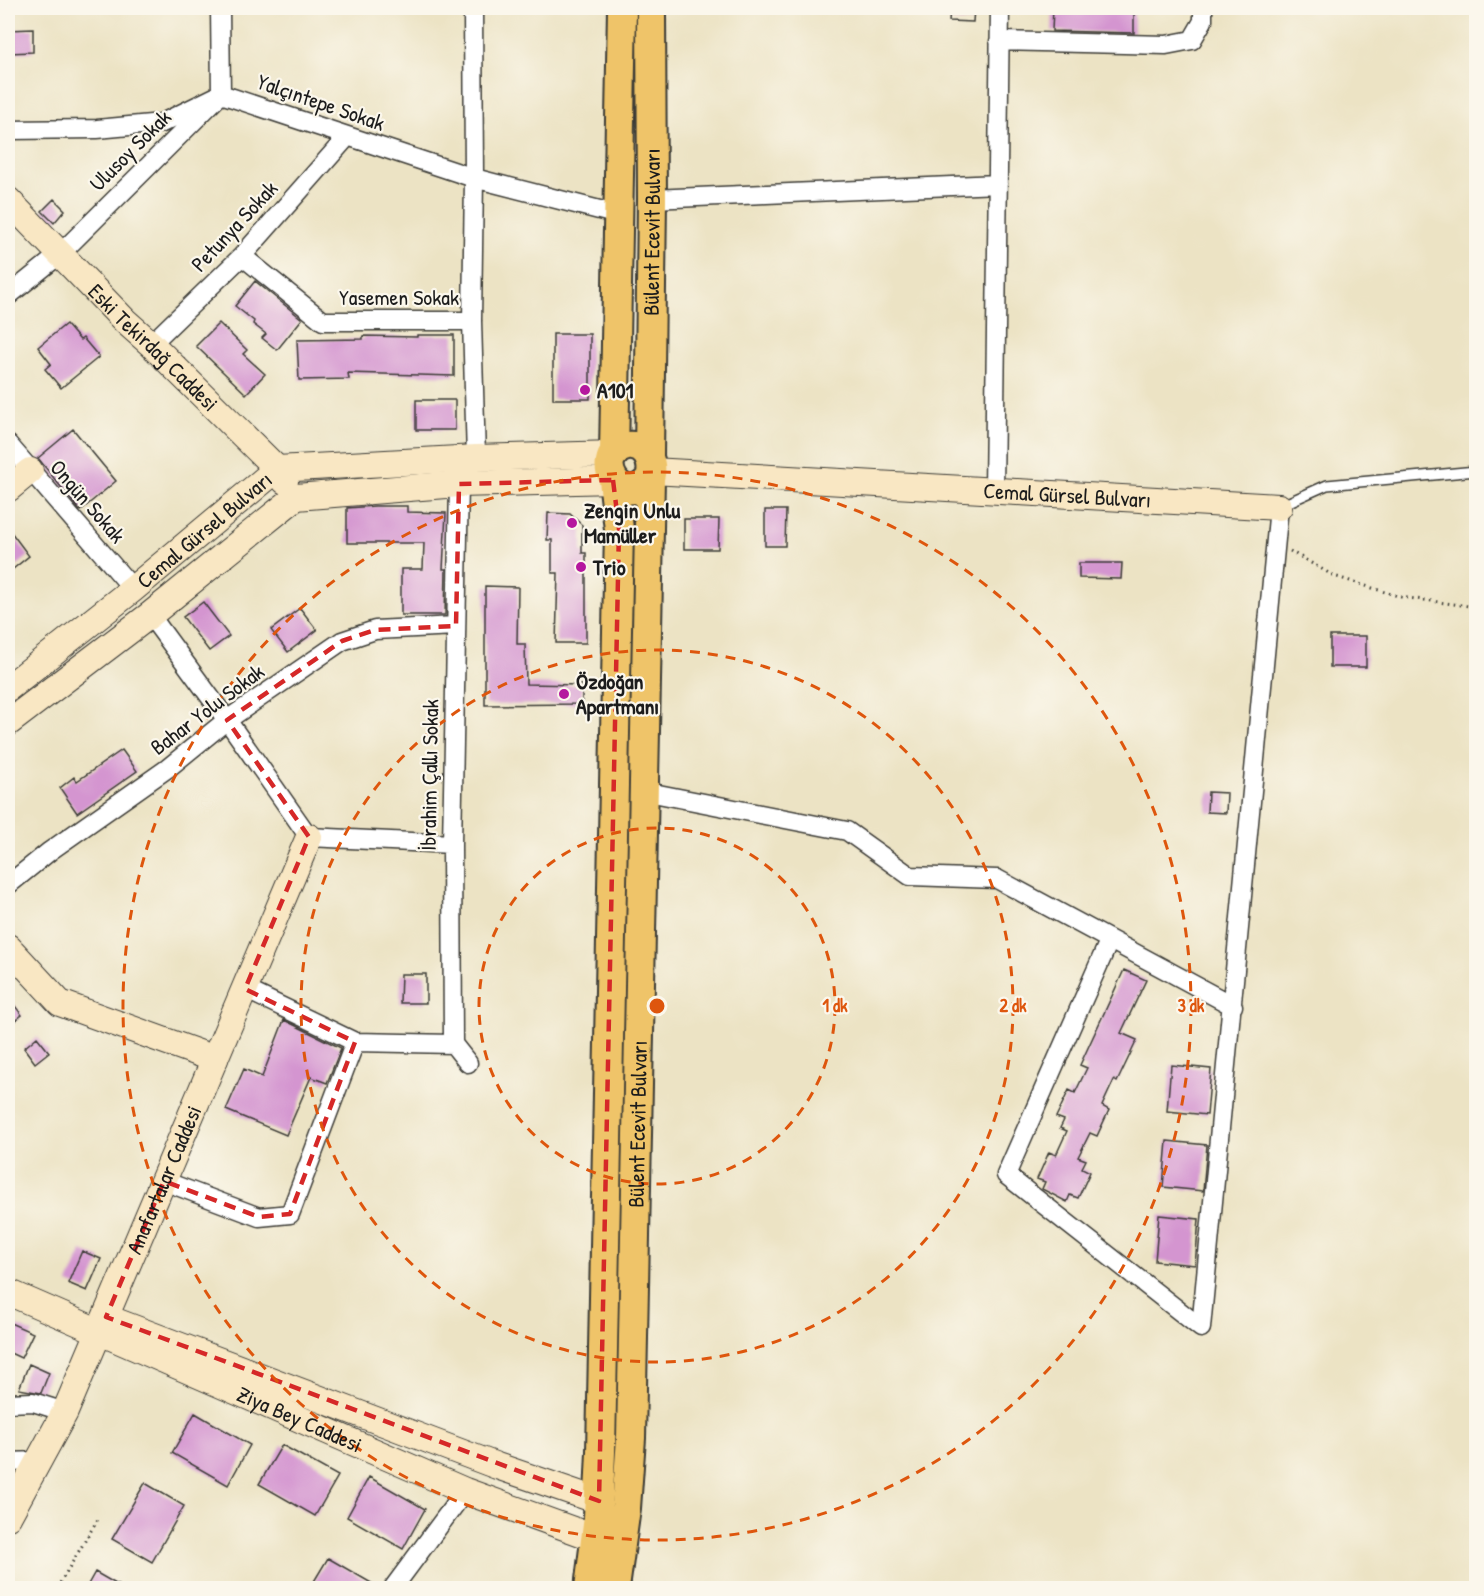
<svg xmlns="http://www.w3.org/2000/svg" width="1484" height="1596" font-family="'Patrick Hand',sans-serif">
<style>
.building{fill:#d495d0}
.lines{fill:none;stroke-linecap:round;stroke-linejoin:round}
.lane-casing{stroke:#3b3a35;stroke-width:12}
.street-casing{stroke:#3b3a35;stroke-width:21}
.secondary-casing{stroke:#3b3a35;stroke-width:28}
.primary-casing{stroke:#3b3a35;stroke-width:32}
.path{stroke:#3b3a35;stroke-width:3;stroke-dasharray:1.5 4.5;stroke-linecap:butt}
.lane{stroke:#fff;stroke-width:9}
.street{stroke:#fff;stroke-width:18}
.secondary{stroke:#f9e7c3;stroke-width:26}
.primary{stroke:#efc469;stroke-width:28}
.marked{fill:none;stroke:#d62828;stroke-width:4.5;stroke-dasharray:12 8;stroke-linejoin:round}
.ring{fill:none;stroke:#de560d;stroke-width:3;stroke-dasharray:10 8}
.poi-dot{fill:#b5179e;stroke:#fbf7ec;stroke-width:2}
.labels{text-anchor:middle;stroke-width:4.5;stroke-linejoin:round;paint-order:stroke}
.street-label{font-size:22px;fill:#1c1c1c;stroke:#fbf7ec}
.poi-label{font-size:22px;font-weight:bold;fill:#1c1c1c;stroke:#fbf7ec;text-anchor:start}
.centre{fill:#de560d;stroke:#fbf7ec;stroke-width:3}
.ring-label{font-size:18px;text-anchor:middle;font-weight:bold;fill:#de560d;stroke:#fbf7ec;stroke-width:4.5;stroke-linejoin:round;paint-order:stroke}
</style>
<rect width="100%" height="100%" fill="#fbf7ec"/>
<filter id="ink" filterUnits="userSpaceOnUse"><feTurbulence type="fractalNoise" baseFrequency=".0167" numOctaves="2"/><feDisplacementMap in="SourceGraphic" scale="12" xChannelSelector="R" yChannelSelector="G"/><feConvolveMatrix kernelMatrix="1 2 1 2 8 2 1 2 1" color-interpolation-filters="sRGB"/></filter>
<filter id="wash" filterUnits="userSpaceOnUse"><feTurbulence type="fractalNoise" baseFrequency=".008" numOctaves="4" result="noise"/><feDisplacementMap in="SourceGraphic" scale="24" xChannelSelector="R" yChannelSelector="G"/><feGaussianBlur stdDeviation="1.35" result="paint"/><feColorMatrix in="noise" values="0 0 0 0 0 0 0 0 0 0 0 0 0 0 0 0 0 1.4 0 .05"/><feComposite in="paint" operator="in"/></filter>
<g filter="url(#wash)">
<rect width="100%" height="100%" fill="#ece3c4"/>
<g id="blocks">
<path class="building" d="M950,8H974L973,22L949,21Z
M1053,8H1134V33L1052,31Z
M33,29V52L8,53V30Z
M54,199L65,210L54,223L42,211Z
M255,281L302,319L277,350L262,338L266,334L253,324L254,321L235,306Z
M219,323L247,350L243,354L265,374L246,394L196,346Z
M66,324L80,340L83,338L99,357L61,388L45,369L51,364L38,347Z
M553,334H590V399H553Z
M417,335H454V376L348,373L349,379L299,380L297,340L363,339V336L417,337Z
M416,400H455V430H416Z
M73,429L116,481L80,511L38,458Z
M375,506H407V512L446,513L443,569H446L445,615H401V569H423L424,543H347V508Z
M765,510H786L785,546H765Z
M548,513L570,514L582,525V553H586V643H556L558,573H552V540H547Z
M684,519H719L718,549H684Z
M8,528L29,556L8,573Z
M1079,563H1122L1121,579L1079,578Z
M485,586L518,587L517,644H525L526,684L582,685V704L485,705Z
M203,602L229,636L209,651L183,617Z
M300,608L317,630L288,652L271,630Z
M1330,636H1366V667H1330Z
M122,750L137,771L77,813L60,788L74,777L77,781Z
M1208,792L1227,793L1226,813L1207,812Z
M1124,970L1146,980L1121,1033L1137,1040L1117,1082L1114,1080L1102,1106L1109,1110L1097,1136L1090,1133L1078,1157L1086,1160L1082,1168L1090,1172L1078,1198L1070,1195L1067,1202L1042,1189L1045,1182L1037,1179L1049,1152L1056,1155L1067,1131L1060,1128L1064,1120L1056,1117L1069,1090L1075,1093L1087,1068L1080,1065Z
M401,974H426V1003H400Z
M8,997L22,1015L8,1026Z
M284,1020L341,1048L327,1083L311,1077L286,1135L226,1110L244,1069L262,1077Z
M37,1037L49,1052L35,1063L24,1048Z
M1171,1065L1211,1069L1207,1115L1167,1111Z
M1167,1141L1207,1145L1203,1191L1163,1187Z
M1159,1215L1199,1219L1195,1265L1155,1261Z
M82,1251L101,1259L87,1291L68,1283Z
M8,1322L33,1333L21,1358L8,1352Z
M29,1364L49,1373L41,1393L19,1389Z
M195,1413L250,1445L228,1485L172,1453Z
M282,1445L338,1476L315,1516L259,1484Z
M369,1477L425,1509L403,1549L347,1517Z
M145,1483L184,1506L152,1562L112,1539Z
M328,1558L380,1588H310Z
M95,1572L123,1588H86Z"/>
</g>
</g>
<g filter="url(#ink)">
<use href="#blocks" fill-opacity="0" stroke="#3b3a35" stroke-width="1.5"/>
<g class="lines">
<g class="lane-casing">
<path id="lane" d="M1280,506L1327,485L1476,471"/>
</g>
<g class="street-casing">
<path id="street" d="M473,8L474,178L472,321L476,458
M999,41L1166,45L1192,40L1203,21V8
M8,130L97,129L162,123L221,94L474,178L619,215
M652,199L998,184
M242,256L323,321H472
M8,296L60,254L221,94L220,8
M151,344L242,256L347,137
M8,444L133,589
M459,484L452,844L453,1044L468,1063
M994,491L1000,8
M150,615L227,720L309,837L452,844
M643,791L847,831L910,876L997,879L1233,1006
M8,885L50,851L168,768L227,720L342,641L375,630L456,626
M1109,941L1006,1175L1201,1328L1279,507
M245,989L355,1042L453,1044
M164,1181L259,1217L290,1214L355,1042
M8,1403L33,1402L65,1412
M8,1462L38,1461
M393,1588L465,1491"/>
</g>
<g class="secondary-casing">
<g id="secondary">
<path id="s1" d="M8,200L125,321L151,344L277,469L285,481"/>
<path id="s2" d="M652,471L1279,507"/>
<path d="M8,489L30,471"/>
<path id="s3" d="M8,688L133,589L277,469L476,458L614,454"/>
<path d="M8,723L150,615L296,497L459,484L613,480"/>
<path d="M8,947L60,1003L215,1059"/>
<path id="s4" d="M8,1292L465,1491L595,1538"/>
<path d="M115,1321L497,1466L599,1501"/>
<path id="s5" d="M8,1517L65,1412L309,837"/>
</g>
</g>
<g class="primary-casing">
<g id="primary">
<path d="M614,454L622,8"/>
<path id="s6" d="M649,457L652,199L651,8"/>
<path d="M589,1588L598,1517L601,1452L619,529L613,480"/>
<path id="s7" d="M615,1588L626,1508L631,1438L650,478C655,463 646,443 627,446C589,454 621,514 650,478"/>
</g>
</g>
<path class="path" d="M1290,551L1334,576L1401,597L1476,607
M57,1588L98,1519"/>
<use href="#lane" class="lane"/>
<use href="#street" class="street"/>
<use href="#secondary" class="secondary"/>
<use href="#primary" class="primary"/>
</g>
</g>
<path class="marked" d="M613,480L619,529L599,1501L106,1317L164,1181L259,1217L290,1214L355,1042L245,989L309,837L227,720L342,641L375,630L456,626L459,484Z"/>
<g class="ring">
<circle cx="657" cy="1006" r="178"/>
<circle cx="657" cy="1006" r="356"/>
<circle cx="657" cy="1006" r="534"/>
</g>
<g class="poi-dot">
<circle cx="585" cy="390" r="6"/>
<circle cx="572" cy="523" r="6"/>
<circle cx="581" cy="567" r="6"/>
<circle cx="564" cy="694" r="6"/>
</g>
<g class="labels">
<g class="street-label">
<text transform="translate(321 102) rotate(19)" y="8">Yalçıntepe Sokak</text>
<text transform="translate(130 150) rotate(-45)" y="8">Ulusoy Sokak</text>
<text transform="translate(234 226) rotate(-47)" y="8">Petunya Sokak</text>
<text dy="8" stroke="none"><textPath href="#s6" startOffset="225">Bülent Ecevit Bulvarı</textPath></text>
<text x="399" y="305">Yasemen Sokak</text>
<text dy="8" stroke="none"><textPath href="#s1" startOffset="207">Eski Tekirdağ Caddesi</textPath></text>
<text dy="8" stroke="none"><textPath href="#s2" startOffset="416">Cemal Gürsel Bulvarı</textPath></text>
<text transform="translate(88 501) rotate(49)" y="8">Ongün Sokak</text>
<text dy="8" stroke="none"><textPath href="#s3" startOffset="252">Cemal Gürsel Bulvarı</textPath></text>
<text transform="translate(207 709) rotate(-37)" y="8">Bahar Yolu Sokak</text>
<text transform="translate(429 775) rotate(-89)" y="8">İbrahim Çallı Sokak</text>
<text dy="8" stroke="none"><textPath href="#s7" startOffset="465">Bülent Ecevit Bulvarı</textPath></text>
<text dy="8" stroke="none"><textPath href="#s5" startOffset="372">Anafartalar Caddesi</textPath></text>
<text dy="8" stroke="none"><textPath href="#s4" startOffset="318">Ziya Bey Caddesi</textPath></text>
</g>
<g class="poi-label">
<text x="597" y="398">A101</text>
<text x="584" y="518">Zengin Unlu<tspan x="584" dy="25">Mamüller</tspan></text>
<text x="593" y="575">Trio</text>
<text x="576" y="689">Özdoğan<tspan x="576" dy="25">Apartmanı</tspan></text>
</g>
</g>
<circle cx="657" cy="1006" r="9" class="centre"/>
<g class="ring-label">
<text x="835" y="1012">1 dk</text>
<text x="1013" y="1012">2 dk</text>
<text x="1191" y="1012">3 dk</text>
</g>
<rect width="1484" height="1596" fill="none" stroke="#fbf7ec" stroke-width="30"/>
</svg>
